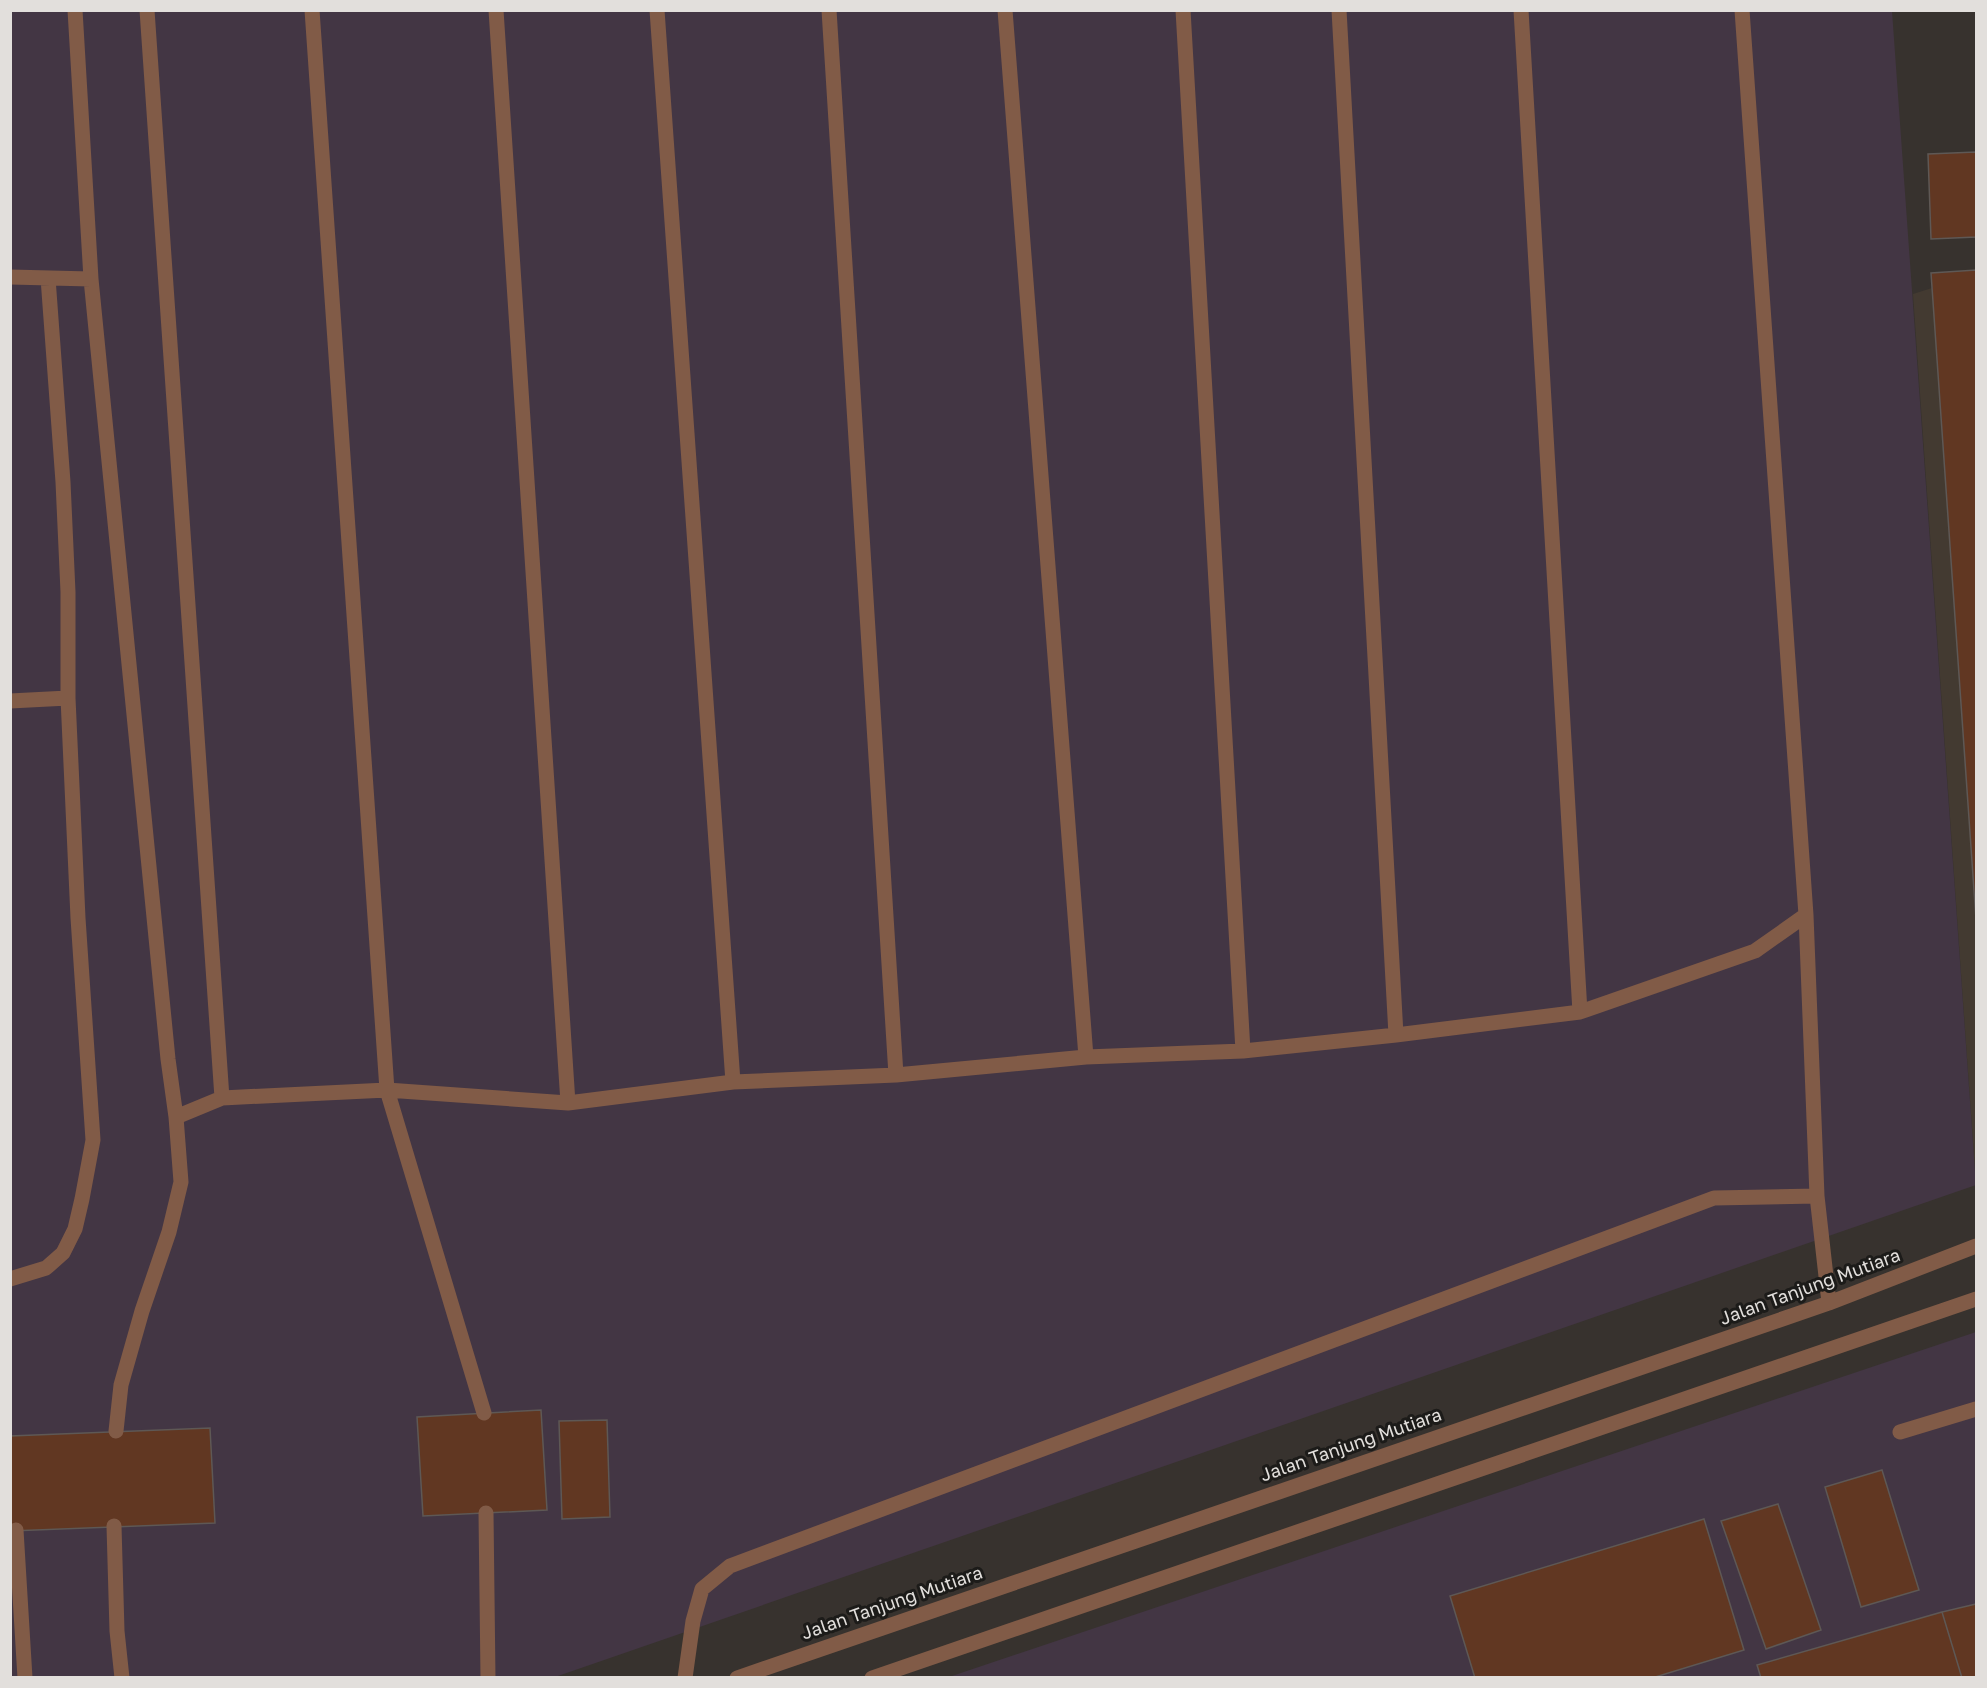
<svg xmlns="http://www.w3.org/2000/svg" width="1987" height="1688" font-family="'Golos Text',sans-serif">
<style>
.built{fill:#433a31}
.industrial{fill:#433644}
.building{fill:#613722;stroke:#5e5855;stroke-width:1.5}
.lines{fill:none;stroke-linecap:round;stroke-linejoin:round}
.lane{stroke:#815b47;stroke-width:15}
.labels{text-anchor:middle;stroke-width:6;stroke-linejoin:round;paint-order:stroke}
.street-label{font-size:18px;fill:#e2dfdc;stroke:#1c1b19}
</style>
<rect width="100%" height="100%" fill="#37322e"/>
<path class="built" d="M1976,274V1185L1913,294Z"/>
<path class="industrial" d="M11,11H1892L1976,1185L555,1677L11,1678Z
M1976,1332V1677H949Z"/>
<path class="building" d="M1976,152V237L1931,239L1928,154Z
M1976,270V919L1931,273Z
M541,1410L547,1510L423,1516L417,1417Z
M607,1420L610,1517L562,1519L559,1421Z
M210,1428L215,1523L10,1531V1436Z
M1882,1470L1919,1590L1861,1607L1825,1487Z
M1778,1504L1821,1630L1766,1649L1721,1521Z
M1704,1519L1744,1650L1652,1678H1475L1450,1596Z
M1976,1604V1678H1962L1942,1612Z
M1942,1612L1962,1678H1761L1757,1665Z"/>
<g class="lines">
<path class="lane" d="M75,10L91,279L168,1059L176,1117L222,1098L387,1090L568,1103L733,1082L896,1075L1086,1057L1243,1051L1396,1035L1580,1012L1755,951L1806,915L1742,10
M147,10L222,1098
M312,10L387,1090L484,1413
M496,10L568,1103
M657,10L733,1082
M829,10L896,1075
M1005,10L1086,1057
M1183,10L1243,1051
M1339,10L1396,1035
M1521,10L1580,1012
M10,277L91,279
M10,701L68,698
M1806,915L1817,1196
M10,1279L46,1268L63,1253L75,1229L82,1199L93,1140L78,918L68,698V592L63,482L48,278
M116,1431L121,1385L142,1311L169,1232L181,1182L176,1117
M1900,1432L1976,1409
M486,1513L488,1678
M114,1526L117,1631L122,1678
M16,1530L25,1678
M685,1678L693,1621L702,1589L730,1566L1714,1198L1817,1196L1829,1303
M737,1678L1829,1303L1976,1246
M872,1678L1976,1299"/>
</g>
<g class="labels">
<g class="street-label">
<text transform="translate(1810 1287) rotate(-20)" y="6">Jalan Tanjung Mutiara</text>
<text transform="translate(1351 1445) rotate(-19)" y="6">Jalan Tanjung Mutiara</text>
<text transform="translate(892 1603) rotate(-19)" y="6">Jalan Tanjung Mutiara</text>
</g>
</g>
<rect width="1987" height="1688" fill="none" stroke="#e2dfdc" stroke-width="24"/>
</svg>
